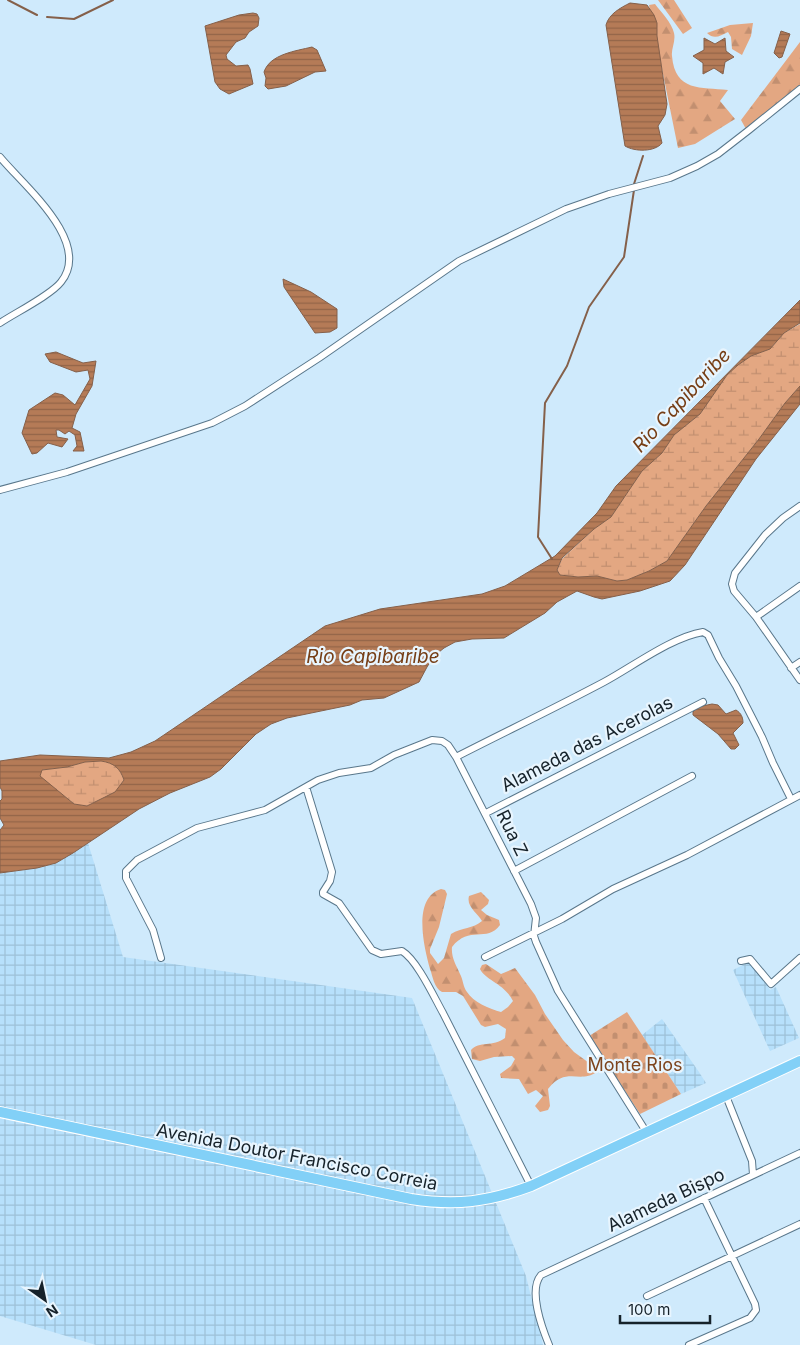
<svg xmlns="http://www.w3.org/2000/svg" width="800" height="1345" font-family="Inter,sans-serif">
<style>
.industrial{fill:url(#industrial-grid)}
.forest{fill:url(#forest-firs)}
.wetland{fill:url(#wetland-marsh)}
.cemetery{fill:url(#cemetery-stones)}
.water{fill:url(#water-rules);stroke:#85604a;fill-rule:evenodd}
.lines{fill:none;stroke-linecap:round;stroke-linejoin:round}
.stream{stroke:#85604a;stroke-width:2}
.minor-casing{stroke:#59778b;stroke-width:8}
.primary-casing{stroke:#fff;stroke-width:12}
.minor{stroke:#fff;stroke-width:6}
.primary{stroke:#82d0f7;stroke-width:10}
.labels{text-anchor:middle;stroke-width:4.5;stroke-linejoin:round;paint-order:stroke}
.street-label{font-size:18px;fill:#16222a;stroke:#e8f5fe}
.park-label{font-size:18px;fill:#7d441d;stroke:#e8f5fe}
.water-label{font-size:19px;font-style:italic;fill:#763e16;stroke:#e8f5fe}
</style>
<defs>
<pattern id="industrial-grid" width="8" height="8" patternUnits="userSpaceOnUse" patternTransform="scale(1.25)"><rect width="8" height="8" fill="#b7e0fb"/><path d="M0 4h8M4 0v8" fill="none" stroke="#9dc0d7"/></pattern>
<pattern id="forest-firs" width="22" height="20" patternUnits="userSpaceOnUse" patternTransform="scale(1.25)"><rect width="22" height="20" fill="#e3a782"/><path d="M5 1l3.5 6h-7zM16 11l3.5 6h-7z" fill="#c28f70"/></pattern>
<pattern id="wetland-marsh" width="20" height="14" patternUnits="userSpaceOnUse" patternTransform="scale(1.25)"><rect width="20" height="14" fill="#e3a782"/><path d="M1 5h8M5 5V1M11 12h8M15 12V8" fill="none" stroke="#c28f70"/></pattern>
<pattern id="cemetery-stones" width="16" height="16" patternUnits="userSpaceOnUse" patternTransform="scale(1.25)"><rect width="16" height="16" fill="#e3a782"/><path d="M2 7V4a2 2 0 0 1 4 0v3zM10 15v-3a2 2 0 0 1 4 0v3z" fill="#c28f70"/></pattern>
<pattern id="water-rules" width="6" height="5" patternUnits="userSpaceOnUse" patternTransform="scale(1.25)"><rect width="6" height="5" fill="#b57b57"/><path d="M0 2.5h6" fill="none" stroke="#926448"/></pattern>
</defs>
<rect width="100%" height="100%" fill="#cfeafc"/>
<path class="industrial" d="M88,843L123,957L412,998L526,1276L543,1345H96L0,1316V873L37,868L56,863Z
M751,961L770,990L776,987L799,1038L770,1051L733,970Z
M662,1019L699,1072L706,1083L681,1094L642,1035Z"/>
<path class="forest" d="M658,0H674L692,28L683,34Z
M655,4C661,12 672,23 674,33C676,41 671,49 672,56C675,92 701,87 728,90L720,101L735,119L695,144L678,148L649,5Z
M753,23L751,36L742,55L732,49L731,37L728,32C720,36 714,40 707,33L730,25Z
M800,42V85L746,129L741,120Z
M441,889L445,890L447,894L439,927L430,949V953L438,964L444,958L451,934C462,927 473,929 482,921C478,913 466,907 469,896L481,892L489,900L488,904L481,910L487,915L499,920L500,925C487,943 469,925 452,947C451,957 456,965 460,974C463,979 463,987 467,992C473,1002 490,1009 501,1012L508,1007L513,1001C504,983 486,981 480,969L482,965L486,964L501,974L515,968L535,995L545,1014L563,1040L574,1052L596,1068L597,1072C579,1084 566,1066 548,1089L550,1106L548,1110L540,1112L535,1106L543,1096L536,1090L528,1094L519,1079L501,1078L500,1074L511,1066L515,1059L512,1056L494,1057L480,1061L472,1059L471,1050C479,1041 493,1047 505,1038L506,1029L498,1024L485,1027L481,1025L463,996L456,992H442C434,988 433,977 430,969C424,947 412,898 441,889Z"/>
<path class="wetland" d="M800,324V386L785,403L759,439L706,506L667,561L649,571L627,580L617,581L597,576L578,577L560,575L557,570L562,559L594,529L611,517L642,471L662,453L674,435L700,414L727,375L738,365L751,356L770,349L784,333Z
M101,761C115,763 120,768 124,780L116,792L87,806L74,804L39,776L42,770L67,767L85,762Z"/>
<path class="cemetery" d="M627,1012L681,1094L640,1114L589,1036Z"/>
<path class="water" d="M630,3L647,5L654,15L657,23V36L667,104L665,115L658,126L662,143C655,152 635,152 625,146L606,25C609,14 620,8 630,3Z
M253,13L257,14L259,18L258,26L249,32L245,38L236,42L226,55L227,59L236,66L248,65L250,69L253,84L229,94L220,89L215,82L205,26L239,15Z
M781,31L790,34L782,57L779,58L774,53Z
M704,38L715,44L725,38L726,51L734,57L725,62L723,74L714,68L703,74V63L693,56L704,50Z
M312,47L317,50L326,71L315,72L286,86L268,89L265,86L266,78L264,72C270,54 296,51 312,47Z
M283,279L311,292L337,309V328L330,332L315,333L284,287Z
M800,300V323L784,333L770,349L751,356L738,365L727,375L700,414L674,435L662,453L642,471L611,517L594,529L562,558L557,570L560,575L578,577L597,576L617,581L627,580L649,571L667,561L706,506L759,439L785,403L800,386V404L756,459L685,565L670,581L640,591L602,599L594,597L577,591L557,602L545,613L504,638L472,639L455,642L444,648L434,656L427,667L419,682L384,698L362,700L350,705L287,718L271,724L256,734L221,769L210,777L170,793L139,809L73,853L56,863L37,868L0,873V830L4,825L0,818V801L2,799V791L0,787V761L40,755L109,758L131,752L155,741L325,626L380,609L482,594L505,586L555,556L597,513L616,486ZM101,761C114,763 120,768 124,780L115,792L87,806L74,804L40,776L42,770L67,767L85,762Z
M56,352L83,363L96,361L92,386L76,414L72,428L80,432L84,451H73L77,446L75,435L69,431L65,434L59,430H56L57,437L68,439L62,447L48,443L37,453L32,454L22,433L29,410L55,393L63,395L75,405L90,379L88,370L76,372L50,362L45,354Z
M712,704L718,705L726,714L736,710C741,713 743,717 743,723L733,733L739,745L735,749H731L718,734L693,715V712L698,707Z"/>
<g class="lines">
<path class="stream" d="M8,0L37,15
M47,17L74,19L113,0
M634,184L643,156
M552,559L538,537L545,403L567,366L589,307L624,257L634,190"/>
<g class="minor-casing">
<path id="minor" d="M0,157C23,185 93,242 61,282C51,295 15,313 0,323
M0,490L67,472L212,423L245,406L319,358L459,261L566,209L609,194L670,178L697,166L718,154L749,130L800,89
M800,506L783,518L765,535L735,573L732,584L734,591L756,617L800,680
M756,617L800,586
M791,668L800,662
M456,757C505,732 555,708 604,682C632,667 672,637 703,632L708,635L719,658L736,686L762,737L773,763L791,799
M306,787L332,872L330,881L323,892V894L339,903L372,950L381,954L402,951C417,960 434,997 443,1013L531,1186
M486,813L703,702
M514,871L692,776
M485,957L562,919L613,889L687,855L800,795
M161,958L153,930L126,878V871L137,860L197,828L265,810L318,780L339,773L371,768L394,755L432,740L442,741L448,745L456,757L531,904L536,918L534,936L536,942L558,991L647,1133
M741,961L750,959L771,984L800,958
M726,1096L752,1161L753,1175
M647,1296L800,1224
M549,1345C542,1328 528,1290 541,1275L800,1153
M689,1345L750,1318L756,1310L755,1304L704,1198"/>
</g>
<g class="primary-casing">
<path id="primary" d="M0,1112L411,1199C456,1206 488,1202 531,1186L800,1061"/>
</g>
<use href="#minor" class="minor"/>
<use href="#primary" class="primary"/>
</g>
<g class="labels">
<g class="street-label">
<text transform="translate(587 744) rotate(-27)" y="6">Alameda das Acerolas</text>
<text transform="translate(512 833) rotate(64)" y="6">Rua Z</text>
<text transform="translate(297 1157) rotate(11)" y="6">Avenida Doutor Francisco Correia</text>
<text transform="translate(666 1200) rotate(-25)" y="6">Alameda Bispo</text>
</g>
<g class="park-label">
<text x="635" y="1071">Monte Rios</text>
</g>
<g class="water-label">
<text transform="translate(681 400) rotate(-47)" y="7">Rio Capibaribe</text>
<text x="373" y="663">Rio Capibaribe</text>
</g>
</g>
<g transform="translate(45 1300) rotate(147)" stroke="#e8f5fe" stroke-width="4" paint-order="stroke">
<path d="M0-4L9 19L0 12L-9 19Z" fill="#16222a"/>
<text y="-8" font-size="14" font-weight="bold" text-anchor="middle" fill="#16222a">N</text>
</g>
<path d="M620 1315v8h90v-8" fill="none" stroke="#16222a" stroke-width="2.5"/>
<text x="628" y="1315" font-size="15" fill="#16222a" stroke="#e8f5fe" stroke-width="4" paint-order="stroke">100 m</text>
</svg>
